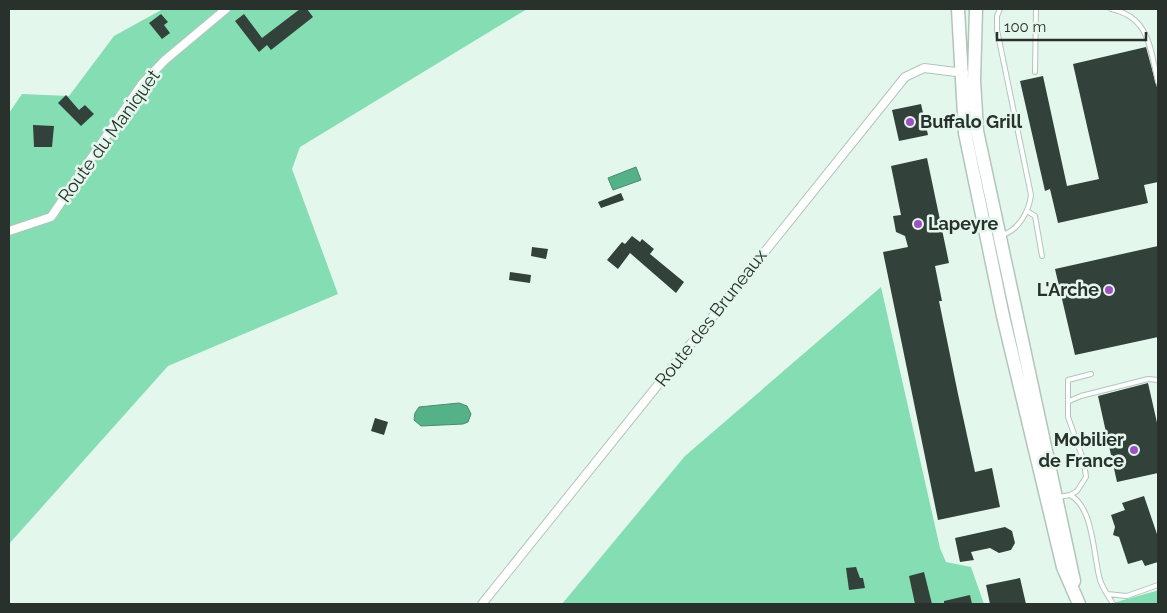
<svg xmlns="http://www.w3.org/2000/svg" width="1167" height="613" font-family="Raleway,sans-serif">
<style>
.green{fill:#85ddb4}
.water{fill:#55b188;stroke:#488b6d}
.building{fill:#32423a}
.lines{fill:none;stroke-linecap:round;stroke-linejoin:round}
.service-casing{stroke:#b2c5bb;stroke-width:6}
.minor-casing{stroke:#b2c5bb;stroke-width:10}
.primary-casing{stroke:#b2c5bb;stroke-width:15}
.service{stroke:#fff;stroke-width:4}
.minor{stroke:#fff;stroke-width:8}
.primary{stroke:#fff;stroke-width:12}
.poi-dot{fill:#9d51c3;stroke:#e4f7ed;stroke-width:2}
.labels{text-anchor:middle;stroke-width:5;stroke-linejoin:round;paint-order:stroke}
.poi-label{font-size:18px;font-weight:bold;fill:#29312d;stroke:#e4f7ed;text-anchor:start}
.street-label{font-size:18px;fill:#29312d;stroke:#e4f7ed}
</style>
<rect width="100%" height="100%" fill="#e4f7ed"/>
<path class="green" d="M163,9H527L300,147L292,169L338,294L168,366L9,544V113L22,94L69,96L114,36Z
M881,287L940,548L946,562L971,567L984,604H562L685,456Z
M1158,590V604H1109L1156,591Z"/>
<path class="water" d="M636,167L641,180L613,190L608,178Z
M459,403L467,406L471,414L468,422L463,424L421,426L414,420L415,413L419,407Z"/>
<path class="building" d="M300,9H307L313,17L271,50L267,45L259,52L235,21L244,14L262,38Z
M161,14L168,22L164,25L170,33L162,39L149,23Z
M1146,47L1158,91V182L1144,185L1148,203L1058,223L1050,189L1045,191L1020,81L1043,76L1067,186L1099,179L1073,64Z
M66,95L79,110L85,105L94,114L81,126L58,103Z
M921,104L928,135L899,141L892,110Z
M33,125L54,126L52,147H34Z
M927,158L949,263L935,266L942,301H939L958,394L975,472L992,468L1000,507L938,520L883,252L908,247L905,236L896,232L893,216L901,215L891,166Z
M621,193L624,200L601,208L598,202Z
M632,236L640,242L642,239L654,249L650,254L684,282L676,293L630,253L618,269L607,260L622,242L625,244Z
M1158,246V337L1075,355L1055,269Z
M532,247L548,249L546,259L531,256Z
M510,272L531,275L530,283L509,280Z
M1148,383L1158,427V473L1117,482L1098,396Z
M375,418L388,422L384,435L371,431Z
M1144,496L1158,537V562L1145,566L1142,560L1128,564L1119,537L1113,535L1115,527L1111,515L1125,510L1122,503Z
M1005,527L1012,531L1015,543L1011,550L999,553L990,548L971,552L974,560L960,562L955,538Z
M856,567L860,578H863L865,588L849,590L846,568Z
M924,572L932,604H915L909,576Z
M1020,578L1026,604H990L986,585Z
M970,595L972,604H944V601Z"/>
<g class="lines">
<g class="service-casing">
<path id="service" d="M1000,9L997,16V30L1031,195C1029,211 1019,230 1002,235
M1111,9C1150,17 1150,49 1158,82
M1035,72L1036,9
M1027,211L1035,216L1042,256
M1069,401L1081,396L1148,379L1158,380
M1070,495L1077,491L1086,477L1084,462L1068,417V380L1091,374
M1059,497L1070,495C1094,508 1093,555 1100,580C1103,589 1109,597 1113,604
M1107,594L1127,596L1158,585"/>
</g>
<g class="minor-casing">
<path id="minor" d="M9,231L51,217L142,84L165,60L226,9
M482,604L905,77L924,68L964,73"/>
</g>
<g class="primary-casing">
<path id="primary" d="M958,9L965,133L1003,316L1063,567L1079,604
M976,9L974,80L977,131L1074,581"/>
</g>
<use href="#service" class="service"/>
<use href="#minor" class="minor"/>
<use href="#primary" class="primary"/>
</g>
<g class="poi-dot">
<circle cx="910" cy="122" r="5"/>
<circle cx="918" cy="224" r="5"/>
<circle cx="1109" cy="290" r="5"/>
<circle cx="1134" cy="450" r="5"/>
</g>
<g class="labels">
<g class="poi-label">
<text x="920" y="128">Buffalo Grill</text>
<text x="928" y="230">Lapeyre</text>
<text x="1099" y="296" text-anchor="end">L'Arche</text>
<text x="1124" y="446" text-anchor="end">Mobilier<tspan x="1124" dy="21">de France</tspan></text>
</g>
<g class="street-label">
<text transform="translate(109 136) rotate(-54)" y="6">Route du Maniquet</text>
<text transform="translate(711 318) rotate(-52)" y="6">Route des Bruneaux</text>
</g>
</g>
<rect width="1167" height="613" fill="none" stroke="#29312d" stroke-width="20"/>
<path d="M997 32v8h149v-8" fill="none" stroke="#29312d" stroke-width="2.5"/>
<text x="1004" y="32" font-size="15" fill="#29312d" stroke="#e4f7ed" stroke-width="4" paint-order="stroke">100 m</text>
</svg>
